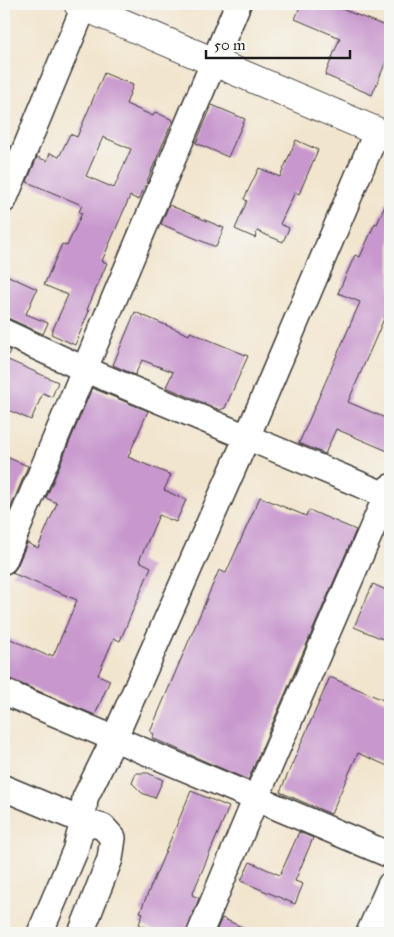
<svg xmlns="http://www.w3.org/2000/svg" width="394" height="937" font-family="'IM FELL Great Primer',serif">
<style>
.building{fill:#c897cd;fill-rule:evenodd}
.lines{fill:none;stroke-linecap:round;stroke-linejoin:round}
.minor-casing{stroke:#3c3a37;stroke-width:28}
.major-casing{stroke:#3c3a37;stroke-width:30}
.minor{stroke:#fff;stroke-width:25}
.major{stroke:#fff;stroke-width:28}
</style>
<rect width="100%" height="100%" fill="#f6f6f2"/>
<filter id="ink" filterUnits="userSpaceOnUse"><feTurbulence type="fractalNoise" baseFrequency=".02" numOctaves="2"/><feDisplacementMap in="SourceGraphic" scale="10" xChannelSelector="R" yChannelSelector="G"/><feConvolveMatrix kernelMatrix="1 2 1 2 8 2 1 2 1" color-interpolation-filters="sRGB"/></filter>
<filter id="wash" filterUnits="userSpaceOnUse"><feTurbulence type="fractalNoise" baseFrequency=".0096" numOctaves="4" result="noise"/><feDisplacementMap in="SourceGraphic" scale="20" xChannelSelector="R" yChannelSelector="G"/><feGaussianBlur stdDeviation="1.12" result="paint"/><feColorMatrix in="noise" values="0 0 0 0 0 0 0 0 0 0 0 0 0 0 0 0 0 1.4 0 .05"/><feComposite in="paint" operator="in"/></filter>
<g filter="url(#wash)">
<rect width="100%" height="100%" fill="#f2e5ce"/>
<g id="blocks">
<path class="building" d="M301,4H329L390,28V52L372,95L325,75L340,38L295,19Z
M104,73L133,85L126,104L153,116L155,112L173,120L139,200L130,196L102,261L107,263L87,310L89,311L75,345L51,334L68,295L44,285L62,244L67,246L82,213L79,212L82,205L27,182L37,157L47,161L50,153L59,157L70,134L77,137ZM103,137L131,149L114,188L86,176Z
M212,105L245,119L228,157L196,143Z
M296,140L318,150L299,194L295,192L280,224L289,228L283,242L257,231L255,238L235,229L247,201L244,199L259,168L280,177Z
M390,195V315L386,314L348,402L390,420V452L336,429L325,454L299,443L360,302L338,293L355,255L360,257L375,223L377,224Z
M169,205L224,228L216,247L161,224Z
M4,274L37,289L26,314L48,323L43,334L10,319L4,318Z
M135,312L189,335L190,332L248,356L225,408L220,410L166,387L173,372L142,360L135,375L113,365Z
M4,348L10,351L6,359L58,382L52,397L43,393L31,420L4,408Z
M92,388L148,411L128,457L171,475L164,490L186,500L176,522L159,515L139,561L151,567L120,641L114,638L98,675L110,680L95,715L10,679L4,678V636L48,656L49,654L53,656L77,600L12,573L17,567L27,543L38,548L57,503L46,498Z
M4,456L28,466L4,524Z
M260,497L306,516L309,510L356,530L248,780L152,738L154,734L150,732L219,570L226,573Z
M373,584L390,592V642L354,627Z
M330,677L390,703V767L358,753L331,814L280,792Z
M136,773H148L163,780L155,798L142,793L132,783Z
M191,791L229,807L192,895L199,898L186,933H160L139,924L143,913L140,912Z
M299,832L313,838L295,881L303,884L295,904L241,881L250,862L280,875Z
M222,918L255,933H215Z"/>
</g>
</g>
<g filter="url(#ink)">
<use href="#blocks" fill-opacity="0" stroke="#3c3a37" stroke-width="1"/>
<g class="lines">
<g class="minor-casing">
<path id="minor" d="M4,200L84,7
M4,332L84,369L390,497
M4,561L238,4
M4,692L390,855
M4,788L83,821L85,798L114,739L247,437L377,131
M40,933L75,851L83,821L103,827L113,838L110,859L81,933
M200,933L256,798L390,487
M369,933L390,885"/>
</g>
<g class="major-casing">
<path id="major" d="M78,4L390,137"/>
</g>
<use href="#minor" class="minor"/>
<use href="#major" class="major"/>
</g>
</g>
<rect width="394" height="937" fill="none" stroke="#f6f6f2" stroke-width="20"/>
<path d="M206 50v8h144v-8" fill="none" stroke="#1c1c1c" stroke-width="2.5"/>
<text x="214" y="50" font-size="15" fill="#1c1c1c" stroke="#f6f6f2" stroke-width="4" paint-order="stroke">50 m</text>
</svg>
